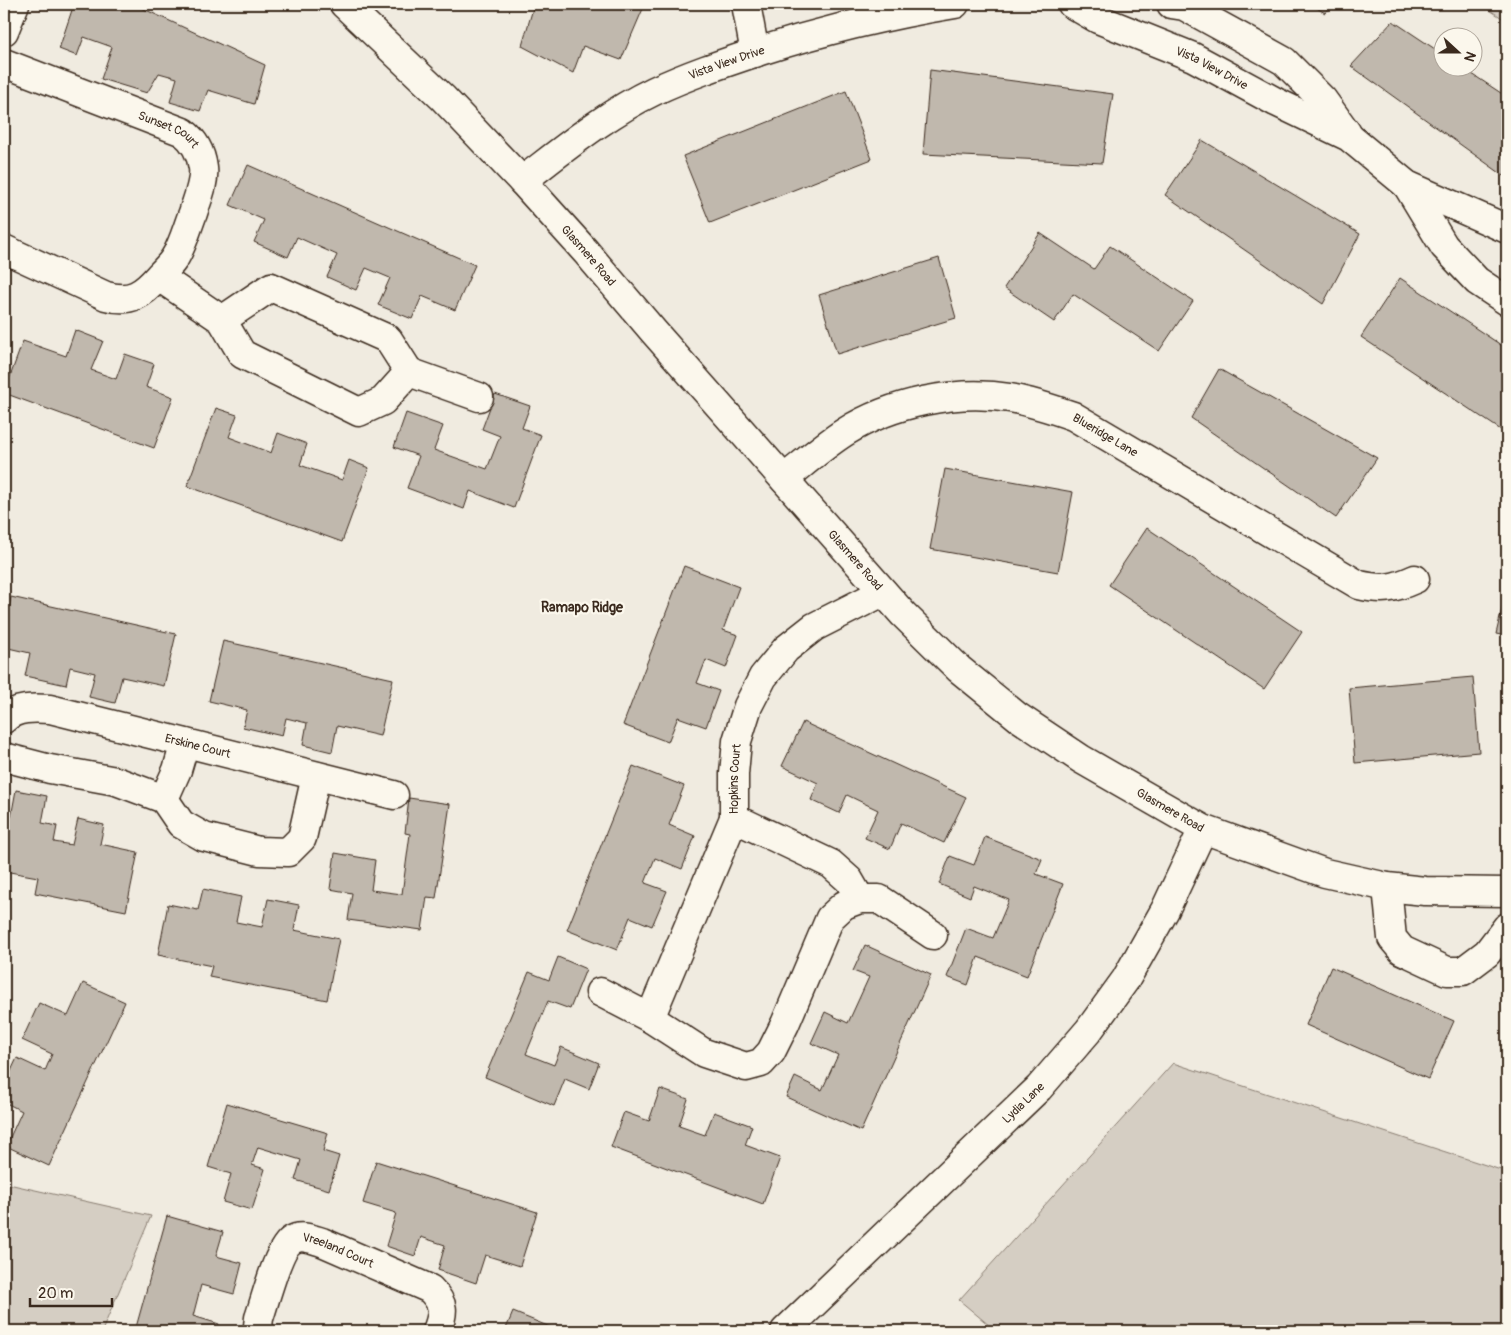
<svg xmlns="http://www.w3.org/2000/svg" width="1511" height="1335" font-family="Pangolin,sans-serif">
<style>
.green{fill:#d5cec3;stroke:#887c70}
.building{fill:#c0b8ad;stroke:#3b2a1e}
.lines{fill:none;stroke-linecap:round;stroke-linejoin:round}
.minor-casing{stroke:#3b2a1e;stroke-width:31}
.minor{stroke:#fbf7ec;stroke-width:28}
.labels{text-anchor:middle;stroke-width:4.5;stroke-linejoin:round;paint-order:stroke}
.street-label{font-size:12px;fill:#3b2a1e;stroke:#fbf7ec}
.neighbourhood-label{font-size:14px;font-weight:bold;fill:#3b2a1e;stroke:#fbf7ec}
</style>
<rect width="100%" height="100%" fill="#f0ebe0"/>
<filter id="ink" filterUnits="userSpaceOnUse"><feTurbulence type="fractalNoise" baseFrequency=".02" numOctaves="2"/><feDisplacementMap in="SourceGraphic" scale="10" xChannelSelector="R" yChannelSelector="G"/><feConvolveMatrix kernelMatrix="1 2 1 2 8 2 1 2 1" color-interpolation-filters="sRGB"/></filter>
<g filter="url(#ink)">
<path class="green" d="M1480,4H1507V21Z
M1173,1063L1507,1172V1331H996L959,1300Z
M4,1183L151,1216L102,1331H4Z"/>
<path class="building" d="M74,4H133L265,65L254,104L208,90L200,111L170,102L177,78L159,73L147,93L101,79L112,47L84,37L77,56L59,49Z
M531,4H645L621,60L583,46L573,73L522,46L534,5Z
M1310,4H1332L1325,13Z
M1393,21L1444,55V68H1463L1507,97V178L1351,66Z
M930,70L1113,94L1102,163L923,154Z
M846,91L872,159L710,223L683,156Z
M1202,140L1360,234L1323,304L1165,195Z
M248,165L475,265L455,310L422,296L412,319L378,305L390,278L366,268L356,290L327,277L337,255L297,237L288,257L254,242L264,220L230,205Z
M1040,233L1094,269L1110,246L1193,301L1159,351L1073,294L1054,322L1004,288Z
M939,258L956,318L837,354L819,295Z
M1400,278L1507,349V434L1361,337Z
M75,330L103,341L91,370L116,379L125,354L154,364L146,387L173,397L154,448L4,393L23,341L66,356Z
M1219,369L1377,458L1336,518L1191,418Z
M495,394L530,406L522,428L541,435L514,508L470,491L464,509L407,488L419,456L394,447L406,413L443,426L434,450L487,469L500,436L482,429Z
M216,408L237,415L229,437L271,453L278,433L307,444L300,465L342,480L349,460L369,468L342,542L187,486Z
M945,469L1073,492L1058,572L930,549Z
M1147,528L1302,632L1264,689L1109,585Z
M684,566L739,587L723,630L738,635L726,668L706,660L697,683L719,691L706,727L678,717L668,742L623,725Z
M1507,588V636L1496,634Z
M11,597L176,634L164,686L122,677L115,703L89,697L95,673L70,667L66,685L25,676L30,653L4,647V631Z
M223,641L393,679L380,736L337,726L332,752L303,745L307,723L286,718L282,736L243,727L247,710L209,701Z
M1473,677L1479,752L1355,763L1349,688Z
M803,722L966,797L944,843L901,823L890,849L865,838L878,810L847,795L839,813L811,800L818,783L782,766Z
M633,766L684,786L669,825L695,836L682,869L655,858L645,883L667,891L652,926L630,917L617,950L567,930Z
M16,790L47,796L42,823L57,826L54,842L72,845L78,819L104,825L100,844L138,852L126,911L35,893L38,877L4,871V816L11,817Z
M409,798L450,804L436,898L427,897L422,930L348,920L352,893L330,889L335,853L375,860L371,890L402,894L410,834L405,833Z
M985,837L1042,859L1036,874L1063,884L1027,976L978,957L968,985L947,977L966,928L993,938L1009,900L974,886L970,897L939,884L950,856L974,865Z
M203,889L241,897L236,922L262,927L268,899L299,905L294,930L339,939L327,1000L209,977L212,966L158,955L168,904L198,910Z
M865,945L931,975L861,1131L786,1097L795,1077L822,1090L838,1055L811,1043L825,1012L848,1023L869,977L853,971Z
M558,957L586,969L570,1009L548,1001L526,1054L554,1065L561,1047L599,1063L589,1089L565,1079L554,1106L485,1077L529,972L549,980Z
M1331,967L1454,1021L1428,1079L1306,1025Z
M83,983L125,1002L49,1166L6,1146L22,1111L4,1102V1086L17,1058L45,1071L52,1054L22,1040L39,1003L68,1016Z
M660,1089L688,1099L679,1126L705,1135L714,1112L752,1126L745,1145L780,1158L763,1204L611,1147L624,1112L649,1121Z
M227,1103L328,1133L323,1151L339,1156L329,1190L295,1180L301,1160L258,1147L252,1165L265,1169L252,1210L223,1202L231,1174L208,1167Z
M376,1161L537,1212L520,1266L485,1255L476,1283L438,1270L445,1245L421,1237L415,1256L386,1246L396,1213L363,1203Z
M167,1216L223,1232L216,1256L242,1263L234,1294L201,1285L193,1316L219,1324L217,1331H135Z
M513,1312L560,1331H505Z"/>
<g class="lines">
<g class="minor-casing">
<g id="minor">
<path id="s1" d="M344,4L443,98L522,181L586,252L654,332L903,614L959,669L1018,717L1081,759L1203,829L1325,873L1387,887L1425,891L1507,892"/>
<path d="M746,4L755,53"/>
<path id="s2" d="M1072,4L1098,19L1193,57L1276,102L1349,137L1407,185L1507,229"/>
<path d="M1171,4L1184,6L1284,61L1323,100L1347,133"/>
<path d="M4,31L15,4"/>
<path id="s3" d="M4,63L183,132C195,141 201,153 203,168C205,182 197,200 193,213C187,228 183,245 174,259C170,265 164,271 159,276C143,294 131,303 106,296L4,249"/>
<path id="s4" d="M522,181C564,149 606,114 654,91C688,75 724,63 760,51C825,30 888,15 955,4"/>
<path d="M1407,185L1444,246L1477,281L1507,301"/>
<path d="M159,277L222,320L242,354L359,412L383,401L409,372L388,339L271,287L222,320"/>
<path d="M409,372L479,397"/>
<path id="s5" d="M784,479C804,463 823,446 845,432C891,403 956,389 1010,398C1032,402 1053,409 1073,416L1359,585C1382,590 1393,589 1415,579"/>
<path id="s6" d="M4,719C16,707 34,708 50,709L394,795"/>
<path d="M4,757L50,769L116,781L164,799L181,824L204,837L259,851L288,852L302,838L316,776"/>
<path d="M164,799L177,770L185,743"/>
<path d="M734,818L831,864L849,880L860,899"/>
<path d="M1387,887L1392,938L1402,950L1447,971H1463L1487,953L1507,927"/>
<path d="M600,992L650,1018L704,1053L746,1067L761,1063L771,1052L785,1024L830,918L844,905L860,899H879L933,935"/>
<path id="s7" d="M650,1018L734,818V774L737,741L748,706L763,677L786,649L814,627L883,592"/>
<path id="s8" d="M260,1331L258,1326L259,1318C265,1301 278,1248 292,1240C301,1234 312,1239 322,1242L430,1289C445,1304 444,1312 437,1331"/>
<path id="s9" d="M785,1331L1039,1088L1089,1030L1126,979L1165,910L1203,829"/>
</g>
</g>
<use href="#minor" class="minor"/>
</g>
</g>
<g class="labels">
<g class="street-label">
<text dy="4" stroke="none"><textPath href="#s4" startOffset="238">Vista View Drive</textPath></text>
<text dy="4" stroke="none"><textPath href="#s2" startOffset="154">Vista View Drive</textPath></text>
<text dy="4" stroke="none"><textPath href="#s3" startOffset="178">Sunset Court</textPath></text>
<text dy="4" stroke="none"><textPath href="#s1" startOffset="351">Glasmere Road</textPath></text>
<text dy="4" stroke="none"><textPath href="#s5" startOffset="352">Blueridge Lane</textPath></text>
<text dy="4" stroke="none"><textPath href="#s1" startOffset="756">Glasmere Road</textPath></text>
<text dy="4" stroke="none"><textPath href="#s6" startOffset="201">Erskine Court</textPath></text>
<text dy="4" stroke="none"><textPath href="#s7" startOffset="256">Hopkins Court</textPath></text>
<text dy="4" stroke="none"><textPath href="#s1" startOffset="1161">Glasmere Road</textPath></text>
<text dy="4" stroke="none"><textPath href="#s9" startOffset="330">Lydia Lane</textPath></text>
<text dy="4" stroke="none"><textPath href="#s8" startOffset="148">Vreeland Court</textPath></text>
</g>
<g class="neighbourhood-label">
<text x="582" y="612">Ramapo Ridge</text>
</g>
</g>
<rect width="1511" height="1335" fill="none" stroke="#fbf7ec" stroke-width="20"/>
<rect x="10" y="10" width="1491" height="1315" fill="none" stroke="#3b2a1e" stroke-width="2" filter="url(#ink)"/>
<g transform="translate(1458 52) rotate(111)"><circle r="24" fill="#fbf7ec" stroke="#aea59a"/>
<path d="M0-4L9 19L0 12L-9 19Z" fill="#3b2a1e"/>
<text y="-8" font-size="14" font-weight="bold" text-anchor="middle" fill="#3b2a1e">N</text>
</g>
<path d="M30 1298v8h82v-8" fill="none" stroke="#3b2a1e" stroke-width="2.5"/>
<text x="38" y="1298" font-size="15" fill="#3b2a1e" stroke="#fbf7ec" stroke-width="4" paint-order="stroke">20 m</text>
</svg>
